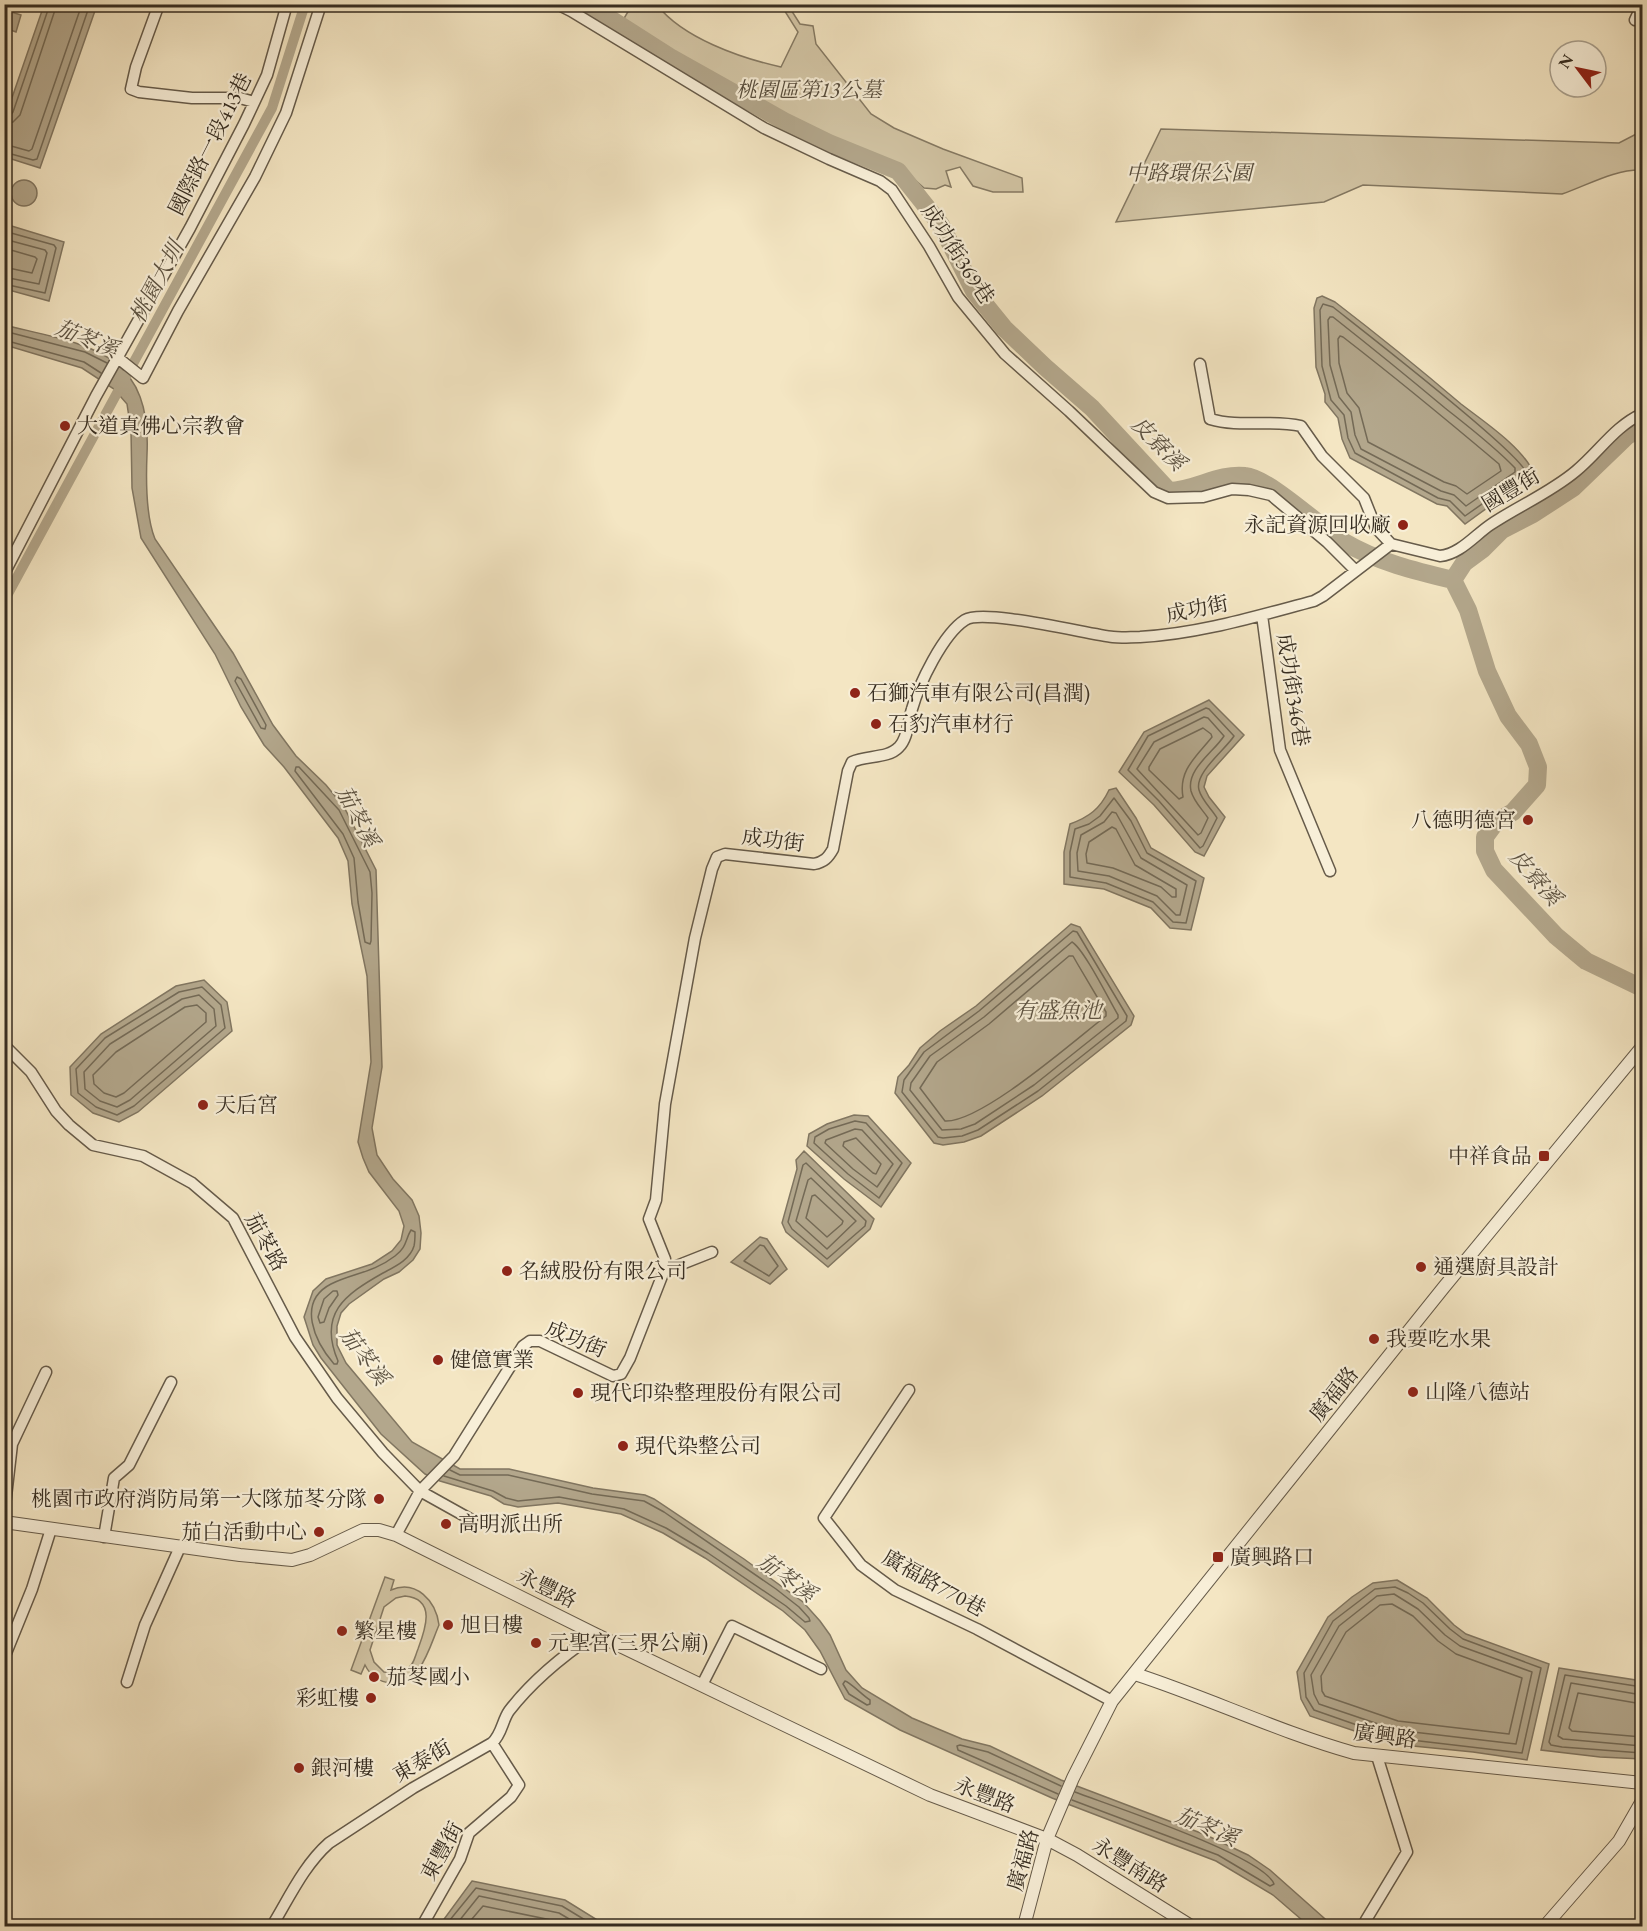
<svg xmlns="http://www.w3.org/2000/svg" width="1647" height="1931" font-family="'EB Garamond','Noto Serif TC',serif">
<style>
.green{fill:#d4c7a7;stroke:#857a64;stroke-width:1.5;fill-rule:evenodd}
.water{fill:#b3a78c;stroke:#817661;stroke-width:1.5}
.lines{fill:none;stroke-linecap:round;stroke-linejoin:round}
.shore{stroke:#746a56;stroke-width:1.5}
.canal{stroke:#b3a78c;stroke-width:10}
.river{stroke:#b3a78c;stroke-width:18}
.minor-casing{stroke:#665b4a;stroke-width:13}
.tertiary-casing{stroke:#665b4a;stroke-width:14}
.minor{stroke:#f8efd8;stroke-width:10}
.tertiary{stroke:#f8efd8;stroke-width:12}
.poi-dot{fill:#8f2418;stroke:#f8efd8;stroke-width:2}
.labels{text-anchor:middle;stroke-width:4.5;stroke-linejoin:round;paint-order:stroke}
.park-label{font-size:21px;font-style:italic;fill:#564c3c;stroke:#f8efd8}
.street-label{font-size:21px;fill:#362d21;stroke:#f8efd8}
.poi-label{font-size:21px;fill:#362d21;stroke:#f8efd8;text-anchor:start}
.water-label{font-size:22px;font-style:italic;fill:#5c5241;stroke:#f8efd8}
</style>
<rect width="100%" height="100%" fill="#f4e6c3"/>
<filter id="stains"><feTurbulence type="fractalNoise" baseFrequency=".00333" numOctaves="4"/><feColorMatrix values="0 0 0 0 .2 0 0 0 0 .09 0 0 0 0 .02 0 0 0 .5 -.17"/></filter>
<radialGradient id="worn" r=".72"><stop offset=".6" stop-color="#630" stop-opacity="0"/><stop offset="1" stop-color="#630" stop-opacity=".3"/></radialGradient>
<path class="green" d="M619,5H657C683,38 740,58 781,67L798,32L781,5H788L800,24L813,26L816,44L871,114L894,128L943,149L1022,178L1023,192H993L973,186L960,167L946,171L951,187L945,185L936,189L924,188L899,166L784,116L640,32L623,20L629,10Z
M1161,129L1619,143L1642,131V170C1615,169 1588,185 1562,194L1363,185L1324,202L1116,222Z
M385,1577L394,1580L391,1590C416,1579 436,1601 439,1625C429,1648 421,1685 391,1683C379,1682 370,1675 365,1665L361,1674L351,1670ZM405,1596C437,1599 425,1630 418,1649C415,1656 414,1665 407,1669C400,1674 391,1673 384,1672L374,1662L370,1650L384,1607L396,1598Z"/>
<path class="water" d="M44,5H97L40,168L5,157V118Z
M5,10L21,15L16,32L5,28Z
M11 193a13 13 0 1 1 26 0a13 13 0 1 1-26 0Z
M5,224L64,242L49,301L5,289Z
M1322,296L1335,302C1378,335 1420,369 1461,404C1483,421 1524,448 1534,474L1465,524L1447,506L1437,504L1350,458L1342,439L1338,418L1325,402V394L1316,367L1314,308L1317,298Z
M4,325C86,345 152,349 147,454C146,478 146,517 155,539L233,653L273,725L296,756L326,785L344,807L376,870L382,1067L372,1128L377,1155L393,1179L412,1200L419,1216L421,1233L420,1249L413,1260L399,1272L384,1279L349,1304L341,1313L337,1326V1345L346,1363L412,1442L460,1469H509L593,1488L645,1495L654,1499L744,1559L803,1602L820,1621L830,1635L846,1670L862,1688L912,1718L962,1739L990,1746L1061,1780L1206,1835L1248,1855L1270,1870L1333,1926H1309L1273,1895L1216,1861L1052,1798L900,1730L845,1699L820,1651L805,1630L783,1611L705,1558L663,1533L621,1514L558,1503L518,1507L504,1504L491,1496L440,1481L425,1474L381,1434L321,1358L313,1345L304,1317L313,1291L326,1279L372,1264L392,1251L401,1240L404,1226L399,1211L369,1172L363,1158L358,1142L371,1062L367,976L352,904L348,861L338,838L284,767L264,745L241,707L215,654L141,538L132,488L131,431L127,404L114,389L82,368L5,345Z
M1209,700L1244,735L1207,776L1204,787L1209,797L1225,817L1204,856L1195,852L1154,805L1119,772L1144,732Z
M1116,788L1136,818L1151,848L1204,878L1191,930L1170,928L1151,908L1104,889L1064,884V852L1070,824C1089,817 1100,809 1109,790Z
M1071,924L1080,927L1134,1016L1131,1025L1042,1096L981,1136L964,1142L943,1145L934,1143L895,1093L898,1077L909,1065L920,1048L940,1031L976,1006Z
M204,980L227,1002L232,1031L138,1112L119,1122L93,1113L71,1095L70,1067L101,1034L176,986Z
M854,1115L868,1116L911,1163L881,1207L844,1179L807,1146L809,1134L827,1124Z
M804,1151L874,1219L870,1229L828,1267L786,1232L782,1223L797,1169L796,1160Z
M760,1237L767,1239L787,1269L770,1284L731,1262Z
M1397,1580L1427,1598L1454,1625L1466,1634L1549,1664L1527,1760L1473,1752L1393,1744L1310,1716L1301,1699L1297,1672L1328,1617L1352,1597L1373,1583Z
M1559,1668L1642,1681V1759L1600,1757L1541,1750Z
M472,1881L565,1900L607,1926H439Z"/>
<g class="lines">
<path class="shore" d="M4,117L10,116L13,112L50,4
M4,124L13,122L20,115L57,4
M4,144L29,151L32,149L82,4
M4,152L33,160L37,159L90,4
M4,231L54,245L56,248L45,293L4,284
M4,239L45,250L47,253L39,284L4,277
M4,248L35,257L37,259L32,273L4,267
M1323,304L1333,307C1358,327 1525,456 1526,473L1465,516L1450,501L1438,498L1355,453L1348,438L1344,415L1331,400L1322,366L1320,310Z
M1330,317H1333C1371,347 1408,377 1445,408C1469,427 1494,446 1515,468V472L1466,506L1454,495L1441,491L1361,449L1355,435L1351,412L1339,397L1330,365L1328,320Z
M4,331L85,352L107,363
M1340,336L1343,337C1396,378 1448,421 1499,464L1501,471L1467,494L1456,486L1444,482L1368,442L1359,408L1347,393L1339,363L1338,339Z
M4,340L84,362L101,373
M237,677L241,679L266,725L265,729L261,728L235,681Z
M1206,708L1209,709L1234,736C1226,749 1194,773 1199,790C1202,801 1212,809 1217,818L1203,846L1200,848L1159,801L1128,770L1148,736Z
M1204,717L1208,718L1224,736C1214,752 1186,769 1191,791C1194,802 1202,809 1208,818L1201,833L1198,835L1137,769L1154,742Z
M1203,728L1211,734L1212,737C1197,756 1178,770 1183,797L1179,799L1149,770V767L1160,749Z
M296,767H299L339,810L370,872L372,893L371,941L370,944L365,942L358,902L354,858L343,834L295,771Z
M1114,798L1131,821L1147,853L1196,881L1186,923L1173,922L1153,902L1106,883L1070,877V852L1075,829L1089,824L1100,816Z
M1112,812L1116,813L1141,858L1187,885L1180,915H1176L1157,896L1109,876L1078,871L1077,853L1081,835L1104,822Z
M1112,827L1116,829L1135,865L1176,889V897H1172L1161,887L1113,868L1087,863L1086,854L1089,842Z
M1073,931L1077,932L1127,1016L1126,1021L1038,1091L978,1130L962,1136L943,1138L938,1137L902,1092L904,1080L924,1052L979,1011Z
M1072,942C1084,949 1109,1000 1118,1015V1018L1034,1085L975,1124L961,1129L942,1130L910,1090L911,1083L930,1056L984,1017Z
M1069,956H1073L1077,963L1106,1012V1016C1075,1040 981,1123 945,1121L920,1088L937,1062L989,1024Z
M202,987L221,1005L225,1028L134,1106L117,1115L96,1107L78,1093L76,1069L105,1038L179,992Z
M199,995L214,1009L216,1026L130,1100L117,1107L100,1101L85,1089L84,1072L110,1044L182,999Z
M197,1005L206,1013V1022L124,1093L116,1097L104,1093L94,1084L93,1075L116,1052L185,1007Z
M855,1121L866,1123L902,1163L879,1198L848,1174L814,1143L815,1137L829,1129Z
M855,1129L862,1130L893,1164L877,1187L853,1169L825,1143L826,1140Z
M856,1138L881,1164L876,1174L873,1173L843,1146L844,1142Z
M806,1163L866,1221L865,1226L827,1259L792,1229L788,1222L803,1165Z
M811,1178L856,1221L827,1249L796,1221L808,1180Z
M815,1195L843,1221L842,1224L827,1237L806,1218L812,1196Z
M411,1230L415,1232C415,1236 415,1242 414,1246C410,1260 394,1267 383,1273C344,1295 318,1314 338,1361L337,1364H334C315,1342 296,1302 331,1284C353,1273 373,1273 395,1256C407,1247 405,1240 411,1230Z
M760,1245L764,1246L778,1266L769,1276L744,1261Z
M333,1291H337L338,1295L329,1308L324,1322L320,1323L318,1317L324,1299Z
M444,1476L493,1491L506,1498L518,1501L559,1497L624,1509L666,1528L708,1553L786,1606L805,1622L810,1621L809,1618L799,1607L776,1589L664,1512L644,1501L592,1494L508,1475H460L450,1470
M1395,1587L1408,1593L1423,1603L1450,1629L1463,1639L1541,1668L1522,1753L1394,1738L1314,1710L1306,1697L1304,1673L1333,1621L1375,1589Z
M1394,1594L1418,1609L1445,1635L1460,1646L1532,1672L1516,1744L1396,1730L1319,1704L1314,1694L1311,1675L1339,1626L1377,1596Z
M1392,1604L1413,1616L1438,1641L1456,1654L1522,1678L1509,1734L1398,1721L1325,1696L1322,1691L1321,1676L1346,1632L1380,1605Z
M845,1681C850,1682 862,1695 870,1700V1704L867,1705L849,1694L843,1684Z
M1642,1687L1565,1675L1549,1742L1551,1745L1562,1747L1642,1753
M1642,1695L1571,1683L1558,1736L1563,1739L1642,1746
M1642,1704L1578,1693L1569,1728L1572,1731L1642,1737
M1058,1794L958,1750L957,1746L960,1745L988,1752L1061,1786
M1072,1800L1218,1855L1270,1886L1274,1884C1264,1856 1109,1805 1075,1792
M445,1926L476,1888L562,1906L595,1926
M455,1926L479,1896L559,1913L581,1926
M466,1926L483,1906L556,1921L564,1926"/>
<path class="canal" d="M4,601L272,108L305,4"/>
<path class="river" d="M587,4L670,57L784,121L829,143L898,171L941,225L974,291L1004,328L1045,367L1092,408L1169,491C1195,491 1218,473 1245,476C1269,478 1321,528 1344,542C1378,562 1415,571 1453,580
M1453,580L1468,610L1487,671L1508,716L1529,744L1538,767L1537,785L1513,812L1496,822L1485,837V851L1494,870L1556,936L1586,961L1642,988
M1453,580L1464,563L1483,549L1502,530L1533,514L1573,488L1627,436L1642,427"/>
<g class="minor-casing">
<path id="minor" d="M159,4L136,67L131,89L139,92L192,98H240L254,102
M557,4L571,11L764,128L829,159L880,181L892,190L929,246L958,297L1005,354L1069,411L1154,492L1168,498L1203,497L1232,489L1249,490L1271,495L1327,542L1355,570
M1635,20L1642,5
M118,358L143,378L178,311L255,177L286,113L321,4
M1200,364L1210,419C1240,428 1271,419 1301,426L1322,456L1364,498L1376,528L1391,544
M4,574L96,396L190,228L244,124L267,75L287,4
M1262,615L1280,750L1330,871
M4,1045L31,1072L56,1111L69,1125L93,1145L143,1156L192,1183L233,1218L295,1337L337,1398L383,1453L420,1491L472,1520
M664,1271L712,1252
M909,1390L824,1518L861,1565L895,1590L977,1629L1112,1701
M4,1514L12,1444L46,1372
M396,1535L420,1491L454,1456L523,1346L530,1341H540L613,1376L621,1374L630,1358L664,1271L665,1259L649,1219L656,1200L665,1104L695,938L712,869L717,857L725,854L814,864C824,862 828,858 833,849L848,771L852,762C866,755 888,759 899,747C908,738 908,721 912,709C919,684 943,634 965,620C983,608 1087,634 1113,637C1121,638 1131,637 1140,637C1199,634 1257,616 1314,601L1323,596L1391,544L1440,556C1460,554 1474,536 1490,525C1518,506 1550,493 1576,471C1599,452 1615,426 1642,414
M104,1537L114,1478L129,1465L171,1382
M4,1658L32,1589L51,1529
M127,1682L145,1625L180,1547
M702,1685L732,1626L821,1669
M272,1926C289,1898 304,1865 329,1843L413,1788L492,1743C502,1734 502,1721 509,1711C532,1681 564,1655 595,1634
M422,1926L460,1859L469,1833L511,1797L519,1785L492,1743
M1373,1926L1366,1920L1407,1852L1377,1756"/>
</g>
<g class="tertiary-casing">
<path id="tertiary" d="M4,1522L240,1555L292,1560L310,1555L363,1530H379L396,1535L595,1634L930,1795L1047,1839L1077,1855L1191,1926
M1135,1674C1209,1698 1279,1732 1354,1753L1642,1783
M1024,1926L1047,1839L1073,1778L1112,1701L1444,1287L1642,1047
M1545,1926L1619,1841L1642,1801"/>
</g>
<use href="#minor" class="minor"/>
<use href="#tertiary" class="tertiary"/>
</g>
<g class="poi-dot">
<circle cx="65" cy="426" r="6"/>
<circle cx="1403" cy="525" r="6"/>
<circle cx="855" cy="693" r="6"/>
<circle cx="876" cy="724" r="6"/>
<circle cx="1528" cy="820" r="6"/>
<circle cx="203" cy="1105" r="6"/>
<rect x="1538" y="1150" width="12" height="12" rx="3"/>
<circle cx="1421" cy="1267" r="6"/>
<circle cx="507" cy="1271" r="6"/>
<circle cx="1374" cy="1339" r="6"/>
<circle cx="438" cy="1360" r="6"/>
<circle cx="1413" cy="1392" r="6"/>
<circle cx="578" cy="1393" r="6"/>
<circle cx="623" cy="1446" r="6"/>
<circle cx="379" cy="1499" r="6"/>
<circle cx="446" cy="1524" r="6"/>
<circle cx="319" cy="1532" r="6"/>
<rect x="1212" y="1551" width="12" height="12" rx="3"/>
<circle cx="448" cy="1625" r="6"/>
<circle cx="342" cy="1631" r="6"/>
<circle cx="536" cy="1643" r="6"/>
<circle cx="374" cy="1677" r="6"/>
<circle cx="371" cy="1698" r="6"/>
<circle cx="299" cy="1768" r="6"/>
</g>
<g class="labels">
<g class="park-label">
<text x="809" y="97">桃園區第13公墓</text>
<text x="1189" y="180">中路環保公園</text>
</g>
<g class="street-label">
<text transform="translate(210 144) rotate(-63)" y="7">國際路一段413巷</text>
<text transform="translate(958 254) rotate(57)" y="7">成功街369巷</text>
<text transform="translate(1511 490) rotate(-31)" y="7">國豐街</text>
<text transform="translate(1197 609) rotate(-11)" y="7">成功街</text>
<text transform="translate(1293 690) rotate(81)" y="7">成功街346巷</text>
<text transform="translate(773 840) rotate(7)" y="7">成功街</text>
<text transform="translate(266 1242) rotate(61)" y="7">茄苳路</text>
<text transform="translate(576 1339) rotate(23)" y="7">成功街</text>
<text transform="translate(1334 1394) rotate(-51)" y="7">廣福路</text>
<text transform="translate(934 1583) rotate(29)" y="7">廣福路770巷</text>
<text transform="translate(547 1588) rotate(26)" y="7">永豐路</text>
<text transform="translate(1385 1736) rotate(8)" y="7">廣興路</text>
<text transform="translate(422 1761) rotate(-30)" y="7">東泰街</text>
<text transform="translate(985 1795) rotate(21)" y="7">永豐路</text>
<text transform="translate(442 1851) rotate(-61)" y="7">東豐街</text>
<text transform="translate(1023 1860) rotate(-74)" y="7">廣福路</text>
<text transform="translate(1130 1865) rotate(32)" y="7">永豐南路</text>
</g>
<g class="poi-label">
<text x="77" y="433">大道真佛心宗教會</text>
<text x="1391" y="532" text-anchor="end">永記資源回收廠</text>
<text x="867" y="700">石獅汽車有限公司(昌潤)</text>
<text x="888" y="731">石豹汽車材行</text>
<text x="1516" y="827" text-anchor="end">八德明德宮</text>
<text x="215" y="1112">天后宮</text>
<text x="1532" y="1163" text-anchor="end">中祥食品</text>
<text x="1433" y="1274">通選廚具設計</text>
<text x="519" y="1278">名絨股份有限公司</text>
<text x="1386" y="1346">我要吃水果</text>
<text x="450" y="1367">健億實業</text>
<text x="1425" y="1399">山隆八德站</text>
<text x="590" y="1400">現代印染整理股份有限公司</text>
<text x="635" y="1453">現代染整公司</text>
<text x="367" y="1506" text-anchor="end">桃園市政府消防局第一大隊茄苳分隊</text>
<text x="458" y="1531">高明派出所</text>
<text x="307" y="1539" text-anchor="end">茄白活動中心</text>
<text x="1230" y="1564">廣興路口</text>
<text x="460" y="1632">旭日樓</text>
<text x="354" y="1638">繁星樓</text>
<text x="548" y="1650">元聖宮(三界公廟)</text>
<text x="386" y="1684">茄苳國小</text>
<text x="359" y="1705" text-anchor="end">彩虹樓</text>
<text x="311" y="1775">銀河樓</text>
</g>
<g class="water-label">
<text transform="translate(156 282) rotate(-62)" y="8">桃園大圳</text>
<text transform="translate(87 338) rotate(22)" y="8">茄苳溪</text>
<text transform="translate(1159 443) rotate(45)" y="8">皮寮溪</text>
<text transform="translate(358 816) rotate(62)" y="8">茄苳溪</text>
<text transform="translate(1536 877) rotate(49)" y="8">皮寮溪</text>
<text x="1058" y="1018">有盛魚池</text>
<text transform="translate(365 1356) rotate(53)" y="8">茄苳溪</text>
<text transform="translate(787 1577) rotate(36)" y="8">茄苳溪</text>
<text transform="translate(1207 1826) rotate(23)" y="8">茄苳溪</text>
</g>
</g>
<rect width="1647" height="1931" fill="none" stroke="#f4e6c3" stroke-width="24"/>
<rect x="6" y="6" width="1635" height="1919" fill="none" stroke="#362d21" stroke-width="3"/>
<rect x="12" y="12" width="1623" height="1907" fill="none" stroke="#362d21" stroke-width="1.5"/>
<g transform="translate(1578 69) rotate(302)"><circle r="28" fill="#f8efd8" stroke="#aaa18f" stroke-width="1.5"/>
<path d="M0-4.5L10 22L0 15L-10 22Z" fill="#8f2418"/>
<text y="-9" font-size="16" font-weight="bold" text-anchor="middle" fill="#362d21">N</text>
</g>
<rect width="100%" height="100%" filter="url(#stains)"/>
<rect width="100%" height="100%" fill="url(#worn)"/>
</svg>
